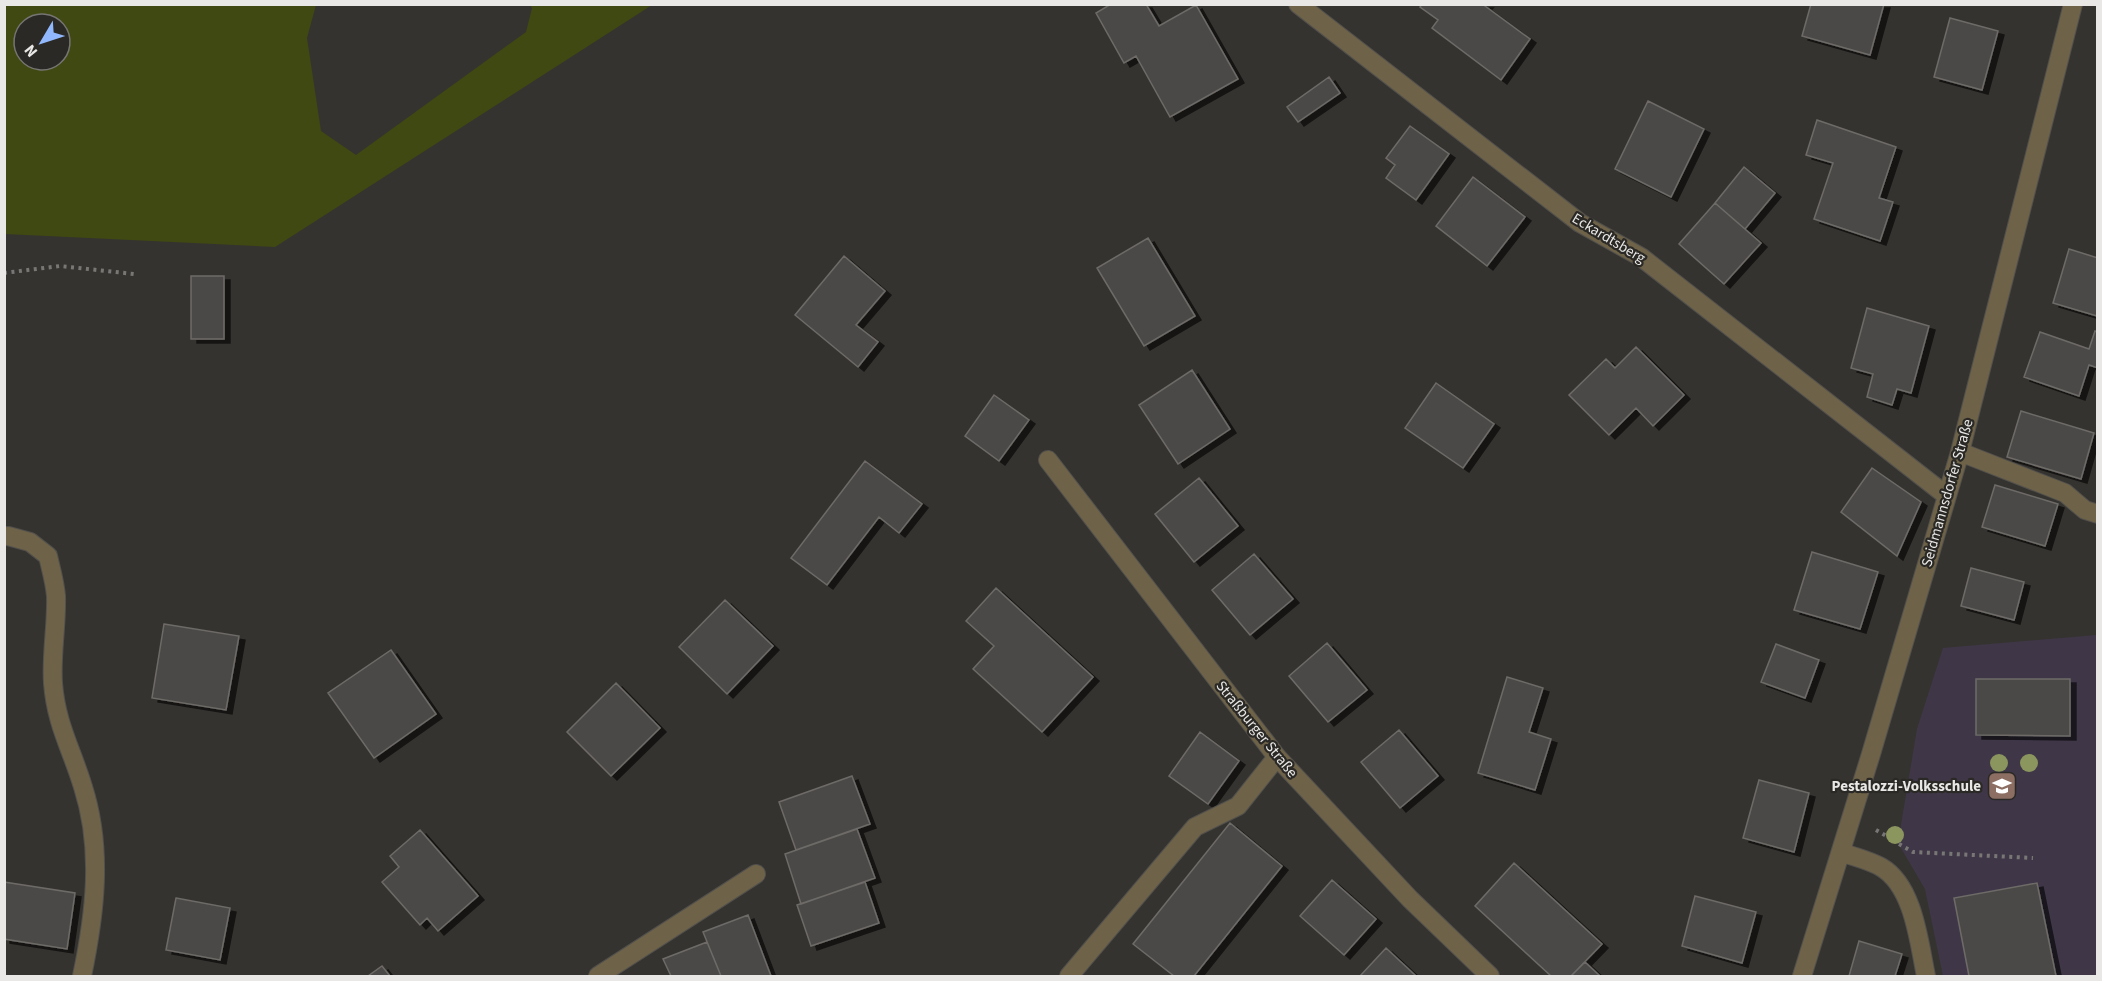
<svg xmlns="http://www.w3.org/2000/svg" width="2102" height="981" font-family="'Source Sans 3',sans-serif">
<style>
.education{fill:#3f3748}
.green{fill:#404911;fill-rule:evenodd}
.building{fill:#4c4a47;stroke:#6d6b68;stroke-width:1.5;filter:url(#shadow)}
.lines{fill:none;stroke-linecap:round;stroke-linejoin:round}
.minor-casing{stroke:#52504d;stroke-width:20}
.path{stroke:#797775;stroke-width:4;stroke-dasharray:3 4.5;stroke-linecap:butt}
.minor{stroke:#6e6348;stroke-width:18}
.tree{fill:#8b955e}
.labels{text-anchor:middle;stroke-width:4.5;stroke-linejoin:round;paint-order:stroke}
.street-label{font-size:15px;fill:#e9e8e6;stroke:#2b2926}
.poi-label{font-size:15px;font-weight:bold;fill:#e9e8e6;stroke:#2b2926;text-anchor:end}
</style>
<defs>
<filter id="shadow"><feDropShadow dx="6" dy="4" stdDeviation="0" flood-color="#0009"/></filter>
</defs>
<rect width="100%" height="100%" fill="#353330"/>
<path class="education" d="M2097,635V976H1943L1925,889L1898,843L1917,729L1943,648Z"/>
<path class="green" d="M5,4L316,5L307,38L321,131L356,155L526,32L532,8L530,5H652L275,247L5,234ZM24,24H60V60H24Z"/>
<path class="building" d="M1111,4H1146L1159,26L1196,5L1238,79L1170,117L1136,56L1124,63L1096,13Z
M1422,4H1487L1485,6L1530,39L1501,80L1432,28L1438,20L1420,7Z
M1811,4H1884L1870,55L1802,36Z
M1950,18L1998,31L1982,90L1934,77Z
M1329,77L1340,93L1298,122L1287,107Z
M1648,101L1704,129L1671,197L1615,169Z
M1817,120L1896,147L1879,198L1893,202L1880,241L1814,219L1833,163L1806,155Z
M1410,126L1449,154L1416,200L1386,178L1395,165L1386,158Z
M1744,167L1775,193L1745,229L1715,203Z
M1473,177L1525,217L1487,266L1436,226Z
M1715,203L1761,243L1724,284L1679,244Z
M1148,238L1195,316L1144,346L1097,268Z
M2069,249L2098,258L2097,316L2053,303Z
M844,256L885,291L856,325L878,342L858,367L795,315Z
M191,276H224V339H191Z
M1867,308L1929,326L1911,393L1897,389L1892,405L1867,397L1873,374L1851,368Z
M2095,331L2098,332V368L2089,365L2079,396L2024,377L2040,332L2089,349Z
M1636,347L1684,395L1653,426L1636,408L1609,435L1569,395L1606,359L1615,368Z
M1192,370L1230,429L1178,464L1139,405Z
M1436,383L1494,424L1463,468L1405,428Z
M994,395L1029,420L999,461L965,436Z
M2021,411L2094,433L2081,479L2007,457Z
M865,461L922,504L899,533L879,517L827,585L791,558Z
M1872,468L1921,502L1897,556L1841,512Z
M1199,478L1238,526L1194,562L1155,514Z
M1995,485L2058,504L2045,546L1982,527Z
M1812,552L1878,572L1860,629L1794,610Z
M1254,554L1293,599L1250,635L1212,590Z
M1971,568L2024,582L2014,620L1961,606Z
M996,588L1093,677L1042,732L973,669L994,646L966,621Z
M725,600L773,646L727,694L679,647Z
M164,624L239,636L226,710L152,698Z
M1327,643L1367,690L1328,722L1289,676Z
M1776,644L1819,660L1805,698L1761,682Z
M391,650L436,714L374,758L328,693Z
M1507,677L1543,688L1529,732L1551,739L1535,790L1478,773Z
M1976,679H2070V736L1976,735Z
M616,683L660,728L611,776L567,732Z
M1399,730L1438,776L1400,808L1361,762Z
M1200,732L1239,761L1208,804L1169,776Z
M852,776L870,824L796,850L779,802Z
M1759,780L1809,793L1794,852L1743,838Z
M1230,823L1282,866L1194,976H1174L1133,944Z
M857,829L875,878L801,904L785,854Z
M420,830L478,896L438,931L427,918L420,925L382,882L399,867L390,856Z
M1514,863L1602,944L1571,976H1551L1475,906Z
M1332,880L1376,919L1344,955L1300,916Z
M4,882L75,893L67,949L4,939Z
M865,882L879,923L811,946L797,905Z
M2037,883L2056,976H1969L1954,898Z
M1695,896L1756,912L1742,963L1682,946Z
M176,898L230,908L220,960L166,950Z
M748,915L771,976H721L703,932Z
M1859,941L1902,954L1895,976H1849Z
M707,942L721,976H671L663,959Z
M1386,948L1416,976H1360Z
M1585,962L1600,976H1571Z
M382,966L390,976H368Z"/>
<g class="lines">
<g class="minor-casing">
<path id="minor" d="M1298,4L1580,223L1641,257L1947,496
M1960,452L2065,493L2085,510L2098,514
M1048,460L1277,757L1410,899L1490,976
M8,536L30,542L48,556C51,569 55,583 56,596C57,625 51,654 53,683C56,724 72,750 83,787C103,849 95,914 82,976
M1841,852C1854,857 1869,860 1881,867C1914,886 1919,943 1926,976
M598,976L756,874
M1069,976L1195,827L1238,806L1277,757
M1802,976L1871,754L1960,452L2073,4"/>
</g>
<path class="path" d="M4,273L60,266L134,274
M1876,830L1890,838
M1899,844L1913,852L2033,858"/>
<use href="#minor" class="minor"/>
</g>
<g class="tree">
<circle cx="1999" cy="763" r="9"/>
<circle cx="2029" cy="763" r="9"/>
<circle cx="1895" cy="835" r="9"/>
</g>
<defs>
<g id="school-square" transform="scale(1.5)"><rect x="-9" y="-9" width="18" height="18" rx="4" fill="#8d6e63" stroke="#2b2926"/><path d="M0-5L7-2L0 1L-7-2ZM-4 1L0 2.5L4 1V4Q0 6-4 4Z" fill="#fff"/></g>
</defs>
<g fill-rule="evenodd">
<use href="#school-square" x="2002" y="786"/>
</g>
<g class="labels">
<g class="street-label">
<text transform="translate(1609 238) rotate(31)" y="5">Eckardtsberg</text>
<text transform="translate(1947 493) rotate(-74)" y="5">Seidmannsdorfer Straße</text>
<text transform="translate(1257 729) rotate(51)" y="5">Straßburger Straße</text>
</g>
<g class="poi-label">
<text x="1981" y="791">Pestalozzi-Volksschule</text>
</g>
</g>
<rect width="2102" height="981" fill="none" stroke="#e9e8e6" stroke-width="12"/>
<g transform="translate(42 42) rotate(231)"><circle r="28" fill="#2b2926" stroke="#777573" stroke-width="1.5"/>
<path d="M0-4.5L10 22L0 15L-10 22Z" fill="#91b8fd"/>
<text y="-9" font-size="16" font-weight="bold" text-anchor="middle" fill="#e9e8e6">N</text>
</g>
</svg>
